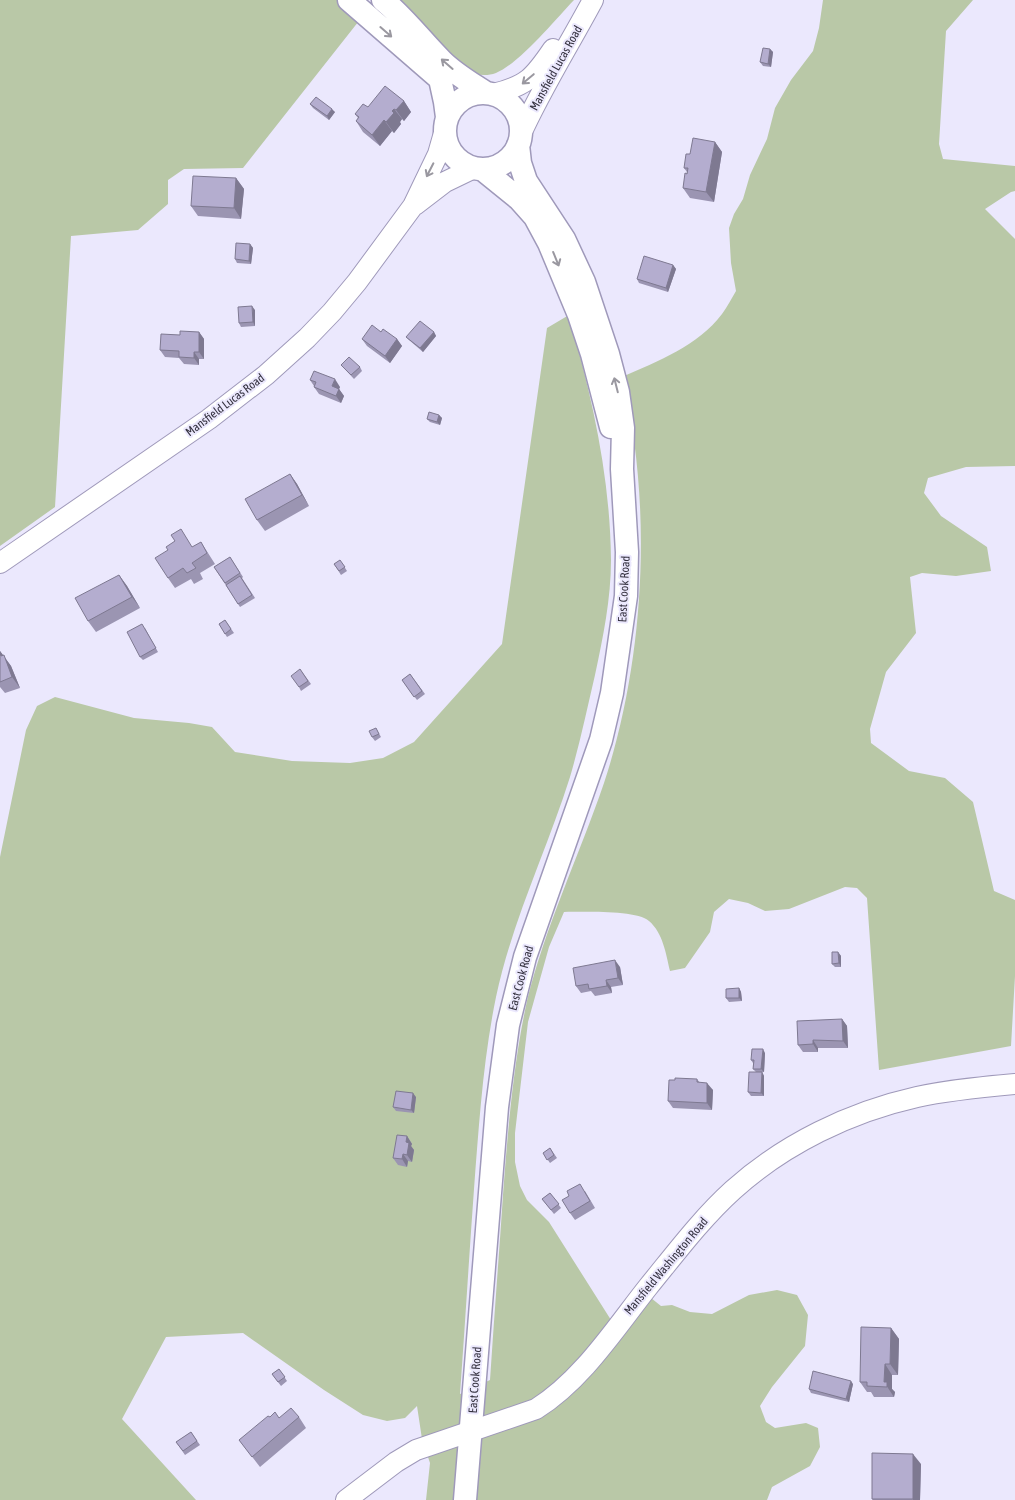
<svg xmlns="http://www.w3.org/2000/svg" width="1015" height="1500" font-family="'Asap Condensed',sans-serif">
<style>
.green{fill:#b9c8a7}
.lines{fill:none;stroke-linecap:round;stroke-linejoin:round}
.tertiary-casing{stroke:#9f99ba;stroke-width:22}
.secondary-casing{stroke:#9f99ba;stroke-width:25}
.tertiary{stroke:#fff;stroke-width:20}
.secondary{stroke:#fff;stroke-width:22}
.wall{fill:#9b95b2}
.shaded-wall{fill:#7e7991}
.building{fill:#b4adcf;stroke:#7e7991}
.oneway{stroke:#9a98a0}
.labels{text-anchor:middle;stroke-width:4;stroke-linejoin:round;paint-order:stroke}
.street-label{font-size:12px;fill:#353240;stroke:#ebe8fd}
</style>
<rect width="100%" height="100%" fill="#ebe8fd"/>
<path class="green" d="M0,0H351L366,12L243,168L184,169L168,180V204L138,230L71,236L55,507L0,546Z
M391,0H574C555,20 520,63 496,73C488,76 481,75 473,74Z
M823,0H973L946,31L939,144L943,159L1015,166V191L1011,192L985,209L1015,239V466L966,467L928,478L924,493L941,516L987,547L991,571L956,576L922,573L910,577L916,633L886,672L870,729L871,743L909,771L945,778L973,802L994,891L1015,900V976L1011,1046L879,1070L867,898L857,888L845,887L789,909L765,911L748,903L729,899L714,912L710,932L685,968L670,971C666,954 663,933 649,921C637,910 582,912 564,912L549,947L528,1022L515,1133V1162L520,1186L527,1200L549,1222L611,1320L651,1298L661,1306L672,1305L690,1312L712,1314L749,1295L777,1290L797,1295L808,1315L805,1346L772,1387L760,1406L766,1422L775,1428L806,1423L818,1428L820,1447L810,1466L772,1487L767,1500H475L480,1458L457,1490L456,1500H426L430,1463L422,1439L417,1406L405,1418L387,1421L363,1415L324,1390L243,1333L166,1337L122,1419L196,1500H0V857L26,730L37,706L55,697L134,718L189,723L212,727L235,752L292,761L350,763L383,758L414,742L502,644L547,328L569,315C592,398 610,474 611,560C611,599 603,637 595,675C587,709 580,743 570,777C547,850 512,921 496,997C483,1060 479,1125 474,1189C469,1257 465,1326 460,1394L490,1380C494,1318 499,1256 503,1195C508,1130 513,1065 527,1001C545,927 579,856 604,783C645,659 653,504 622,377C658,361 698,346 722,314C727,307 732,298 736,291L731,263L729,228L734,214L743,199L750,175L767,139L775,108L791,80L813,51L819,28Z"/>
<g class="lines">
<g class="tertiary-casing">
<path id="tertiary" d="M493,94C527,86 534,77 553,49
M520,136C541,89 569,45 593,0
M415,205L445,182L474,168
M0,563L209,419L266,375L307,338L332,312L357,282L413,206L438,154L444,133
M346,1500L396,1462L416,1450L536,1409C582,1380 614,1330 648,1287C675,1254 701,1219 733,1190C784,1144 850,1112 917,1097C949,1090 982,1087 1015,1084"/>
</g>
<g class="secondary-casing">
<path id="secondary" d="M349,0L440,79L445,102L447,117
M383,0C405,18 422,41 442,61C455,74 471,83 486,93
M445 131a38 38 0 1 1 76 0a38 38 0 1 1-76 0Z
M482,169L519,199L535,217L549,243L579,315L592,354L611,427
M465,1500L497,1107L508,1025L525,957L601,740L612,693L626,596L627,552L622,469L623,428L618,392L608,354L584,282L564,239L526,181L520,163L518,145"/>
</g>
<use href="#tertiary" class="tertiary"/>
<use href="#secondary" class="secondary"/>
</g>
<path class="wall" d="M770,49L773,52L771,67L763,66L760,62Z
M404,101L411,112L404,121L402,119L400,122L401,124L394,133L392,131L380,146L363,132L356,121L358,118L355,114L368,107Z
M310,104L335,112L329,120L313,108Z
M715,142L722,152L714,202L690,198L683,188L687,172L684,168L690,154Z
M236,178L244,189L241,219L198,216L191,206Z
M250,244L253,248L251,264L237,263L235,259Z
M673,265L676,269L668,292L639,283L637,279Z
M255,310V326L241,327L239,323Z
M199,332L204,339V359H199V365L184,364L179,358L165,357L160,350L180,335Z
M381,332L397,339L402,346L390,363L367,346L362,339Z
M434,332L436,336L423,352L409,340L406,337Z
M341,365L360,367L362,371L354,379Z
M310,380L340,387L339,389L344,396L341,403L319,394L314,387V386Z
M439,415L442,418L440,425L430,422L427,419Z
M290,474L297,484L309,506L265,531L257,520Z
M201,542L215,564L200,573L203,579L194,584L191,579L175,588L168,578L193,547Z
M230,557L243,577L242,578L255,598L240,607L214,567Z
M340,560L347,571L341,575L334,564Z
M119,575L127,586L140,608L96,632L88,621Z
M225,620L234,633L227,637L219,624Z
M145,628L158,652L143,660L140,657Z
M0,651L11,666L20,688L5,693L0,687Z
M300,669L311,684L301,691L299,687Z
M410,674L425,694L417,700L402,680Z
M376,728L381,737L375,741L372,737Z
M838,952L841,956V967H835L832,964Z
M620,967L623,985L611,987L612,993L595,996L591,991L581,993L576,986Z
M739,988L741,992L742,1001L729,1002L726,998Z
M842,1019L847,1026L848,1048H818V1052H803L798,1045Z
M765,1053L764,1072H756L753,1069V1063L751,1060Z
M762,1072L764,1076V1096H751L748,1092Z
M697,1079L700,1083L713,1090L712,1110L673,1108L668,1101L675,1080Z
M416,1097L414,1113L396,1111L393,1107Z
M407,1136L412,1144L411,1146L414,1150L412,1162L408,1161L407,1167L398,1165L393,1158Z
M550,1148L557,1158L550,1163L543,1153Z
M585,1191L595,1208L575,1220L570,1213Z
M550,1193L561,1208L554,1214L542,1199Z
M891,1328L899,1339L898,1375H892V1389L895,1392L894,1397H874L871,1392H867L860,1382Z
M279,1369L287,1381L281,1386L272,1374Z
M853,1384L849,1402L811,1393L809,1389Z
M270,1417L279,1418L299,1417L306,1428L260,1467L239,1440Z
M191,1432L200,1445L185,1455L176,1442Z
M921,1464L920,1500H873L872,1499Z"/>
<path class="shaded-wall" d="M770,49L773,52L771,67L768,64Z
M404,101L411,112L404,121L396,110Z
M332,109L335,112L329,120L327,116Z
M394,109L402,119L400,122L401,124L394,133L386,122L392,111Z
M384,120L392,131L380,146L372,135Z
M715,142L722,152L714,202L706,192Z
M236,178L244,189L241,219L234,208Z
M250,244L253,248L251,264L249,261Z
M673,265L676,269L668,292L666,288Z
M252,306L255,310V326L253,322Z
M199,332L204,339V359L199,352Z
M434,332L436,336L423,352L420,348Z
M397,339L402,346L390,363L385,356Z
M194,352L199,359V365L194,358Z
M335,379L340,387L339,389L344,396L341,403L336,396L332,386Z
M439,415L442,418L440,425L437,422Z
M290,474L297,484L309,506L302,495Z
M119,575L127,586L140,608L132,597Z
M0,651L11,666L20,688L12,677L0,656Z
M838,952L841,956V967L839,963Z
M615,960L620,967L623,985L618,978Z
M606,980L611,987L612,993L607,986Z
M739,988L741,992L742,1001L739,998Z
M842,1019L847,1026L848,1048L843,1041Z
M813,1040L818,1048V1052L813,1044Z
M763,1049L765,1053L764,1072L761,1069Z
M762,1072L764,1076V1096L761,1093Z
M707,1083L713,1090L712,1110L707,1103Z
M413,1093L416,1097L414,1113L411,1110Z
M407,1136L412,1144L411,1146L414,1150L412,1162L407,1155L406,1142Z
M403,1154L408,1161L407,1167L402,1159Z
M891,1328L899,1339L898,1375L890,1364Z
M885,1364L892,1375V1389L895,1392L894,1397L884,1382Z
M851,1381L853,1384L849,1402L846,1399Z
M913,1454L921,1464L920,1500H913Z"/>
<path class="building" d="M763,48L770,49L768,64L760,62Z
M385,86L404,101L396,110L394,109L392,111L394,113L386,122L384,120L372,135L356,121L359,117L355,114L363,104L368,107Z
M316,97L332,109L327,116L310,104Z
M693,138L715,142L706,192L683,188L685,173L687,174L688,168H684L686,154H690Z
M193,176L236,178L234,208L191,206Z
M236,243L250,244L249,261L235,259Z
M644,256L673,265L666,288L637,279Z
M252,306L253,322L239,323L238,307Z
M420,321L434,332L420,348L406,337Z
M372,325L381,332L383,329L397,339L385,356L362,339Z
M180,331L199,332V352H194V358L179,357V351L160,350L161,334L180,335Z
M349,357L360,367L351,375L341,365Z
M314,371L335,379L332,386L339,389L336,396L314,387L316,382L310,380Z
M429,412L439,415L437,422L427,419Z
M290,474L302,495L257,520L245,499Z
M181,529L192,547L201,542L207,553L192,563L196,568L187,573L183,568L168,578L155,558L168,550L166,547L175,541L171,535Z
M230,557L240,573L225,583L214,567Z
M340,560L345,567L339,571L334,564Z
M119,575L132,597L88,621L75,598Z
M240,576L252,595L238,604L226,585Z
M225,620L231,629L225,634L219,624Z
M142,624L156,648L140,657L127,632Z
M0,653L1,656L4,655L12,677L0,682Z
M300,669L308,681L299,687L291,676Z
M410,674L422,691L414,697L402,680Z
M376,728L379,734L372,737L369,731Z
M832,952H838L839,963L832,964Z
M615,960L618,978L606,980L607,986L589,989L588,984L576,986L573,968Z
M739,988V998H726V989Z
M842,1019L843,1041L813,1040V1044L798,1045L797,1021Z
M752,1049H763L761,1069H753L754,1060H751Z
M749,1072H762L761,1093L748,1092Z
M675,1078L697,1079V1082L707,1083V1103L668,1101L669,1080H675Z
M396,1091L413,1093L411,1110L393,1107Z
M397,1135L407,1136L406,1142L409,1143L407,1155L403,1154L402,1159L393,1158Z
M550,1148L554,1155L547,1160L543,1153Z
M580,1184L590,1201L570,1213L562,1200L569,1196L567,1191Z
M550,1193L559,1204L551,1210L542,1199Z
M861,1327L891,1328L890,1364H885L884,1382H887V1387L867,1386V1382H860Z
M279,1369L285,1377L278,1382L272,1374Z
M813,1371L851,1381L846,1399L809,1389Z
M291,1408L299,1417L252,1457L239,1440L268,1416L270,1417L275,1412L279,1418Z
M191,1432L197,1441L183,1451L176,1442Z
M872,1453L913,1454V1499H872Z"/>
<defs><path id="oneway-shaft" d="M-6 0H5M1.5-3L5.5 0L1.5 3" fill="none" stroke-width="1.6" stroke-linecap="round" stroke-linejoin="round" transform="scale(1.25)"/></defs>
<g class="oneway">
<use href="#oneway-shaft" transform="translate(386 32) rotate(41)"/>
<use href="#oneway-shaft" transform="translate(447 64) rotate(-139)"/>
<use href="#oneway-shaft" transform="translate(528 79) rotate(140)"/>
<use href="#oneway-shaft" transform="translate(430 170) rotate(117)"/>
<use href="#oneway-shaft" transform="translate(556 259) rotate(68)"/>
<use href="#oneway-shaft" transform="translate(616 385) rotate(-104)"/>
</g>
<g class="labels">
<g class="street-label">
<text transform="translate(556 68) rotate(-61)" y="4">Mansfield Lucas Road</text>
<text transform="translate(225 405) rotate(-37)" y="4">Mansfield Lucas Road</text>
<text transform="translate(624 589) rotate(-87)" y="4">East Cook Road</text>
<text transform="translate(521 978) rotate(-75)" y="4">East Cook Road</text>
<text transform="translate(666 1266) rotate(-50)" y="4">Mansfield Washington Road</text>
<text transform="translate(475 1380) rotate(-86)" y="4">East Cook Road</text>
</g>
</g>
</svg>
